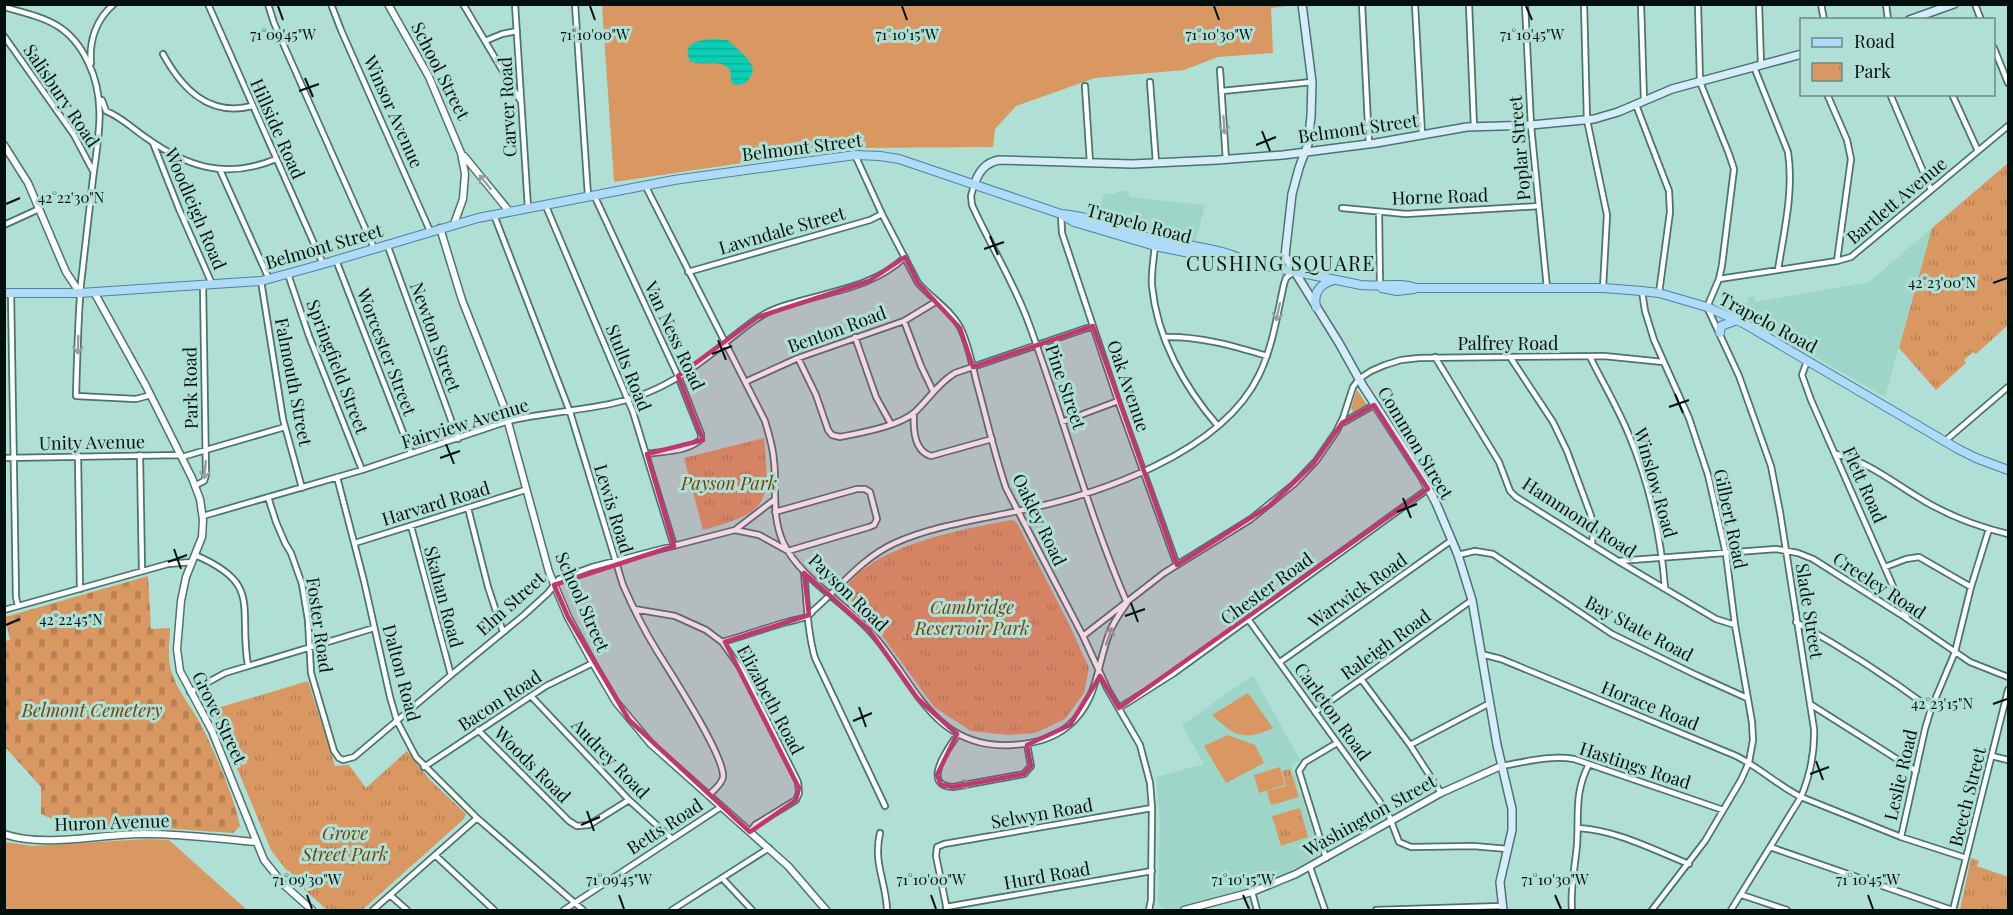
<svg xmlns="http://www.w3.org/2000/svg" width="2013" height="915" font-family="'Playfair Display',serif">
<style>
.built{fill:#9dd6c9}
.grass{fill:#d99761}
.cemetery{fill:url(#cemetery-stones)}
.park{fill:url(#park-tufts)}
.water{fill:url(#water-rules)}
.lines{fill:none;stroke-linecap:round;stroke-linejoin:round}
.minor-casing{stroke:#49756c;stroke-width:8}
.tertiary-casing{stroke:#49756c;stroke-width:9}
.secondary-casing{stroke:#49756c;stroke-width:10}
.primary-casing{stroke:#4f83a2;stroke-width:10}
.minor{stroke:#fff;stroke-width:4.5}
.tertiary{stroke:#fff;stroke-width:6}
.secondary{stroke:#d7ecfb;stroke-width:7}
.primary{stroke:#afdaf8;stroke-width:8}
.oneway{stroke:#999f9e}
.marked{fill:#c13770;fill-opacity:0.2;stroke:#c13770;stroke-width:4.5;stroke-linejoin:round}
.ticks{fill:none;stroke:#01100d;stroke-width:2}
.labels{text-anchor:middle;stroke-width:6;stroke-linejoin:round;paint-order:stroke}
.street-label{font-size:18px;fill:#01100d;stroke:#b0dfd5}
.park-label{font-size:18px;font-style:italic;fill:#784103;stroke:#b0dfd5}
.neighbourhood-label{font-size:20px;letter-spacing:1.5px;fill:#01100d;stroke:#b0dfd5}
.ticks-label{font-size:15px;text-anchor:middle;fill:#01100d;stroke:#b0dfd5;stroke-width:6;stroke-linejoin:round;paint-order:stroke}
</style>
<defs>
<pattern id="cemetery-stones" width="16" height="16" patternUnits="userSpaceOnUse" patternTransform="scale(1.5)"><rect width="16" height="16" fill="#d99761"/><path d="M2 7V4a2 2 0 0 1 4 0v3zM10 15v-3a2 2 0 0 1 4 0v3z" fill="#b88153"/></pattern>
<pattern id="park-tufts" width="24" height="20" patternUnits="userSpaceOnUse" patternTransform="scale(1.5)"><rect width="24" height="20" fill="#d99761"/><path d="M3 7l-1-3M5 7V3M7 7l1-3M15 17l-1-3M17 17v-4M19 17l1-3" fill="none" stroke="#b88153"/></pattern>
<pattern id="water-rules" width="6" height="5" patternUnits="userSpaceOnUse" patternTransform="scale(1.5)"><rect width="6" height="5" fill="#0cceb5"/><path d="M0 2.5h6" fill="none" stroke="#0ab09a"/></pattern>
</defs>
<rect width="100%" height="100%" fill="#b0dfd5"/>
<path class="built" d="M1129,191V197L1205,205L1196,241L1148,230L1098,215L1104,193L1116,195V192Z
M1932,228L1885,397L1742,315V303L1748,302V297L1754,296L1755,302L1869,282Z
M1253,675L1300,760L1292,766L1319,852L1318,857L1265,884L1175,910H1165L1159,904L1158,900L1160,819L1156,777L1204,764L1182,725Z"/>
<path class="grass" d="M602,5H1293L1271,8L1273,53L1218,57L1184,70L1095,78L1016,106L995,129L993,147L844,148L614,182Z
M1357,390L1367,405L1353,412L1351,408Z
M1248,693L1273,728C1243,741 1236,737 1212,715Z
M1228,735L1255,745L1264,763L1226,783L1204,746Z
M1280,767L1285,785L1259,793L1254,775Z
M147,839L169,840L247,910H5V842L32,846Z"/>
<path class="cemetery" d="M148,576L151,629L170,628C170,642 167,656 171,670C176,689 190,705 200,723C214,750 234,796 240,826L233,833L147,827L79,831L41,814V787L5,747V641L10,640L5,617Z"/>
<path class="park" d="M2008,163V325L1976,354L1973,352L1964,360L1966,363L1936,390L1899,348L1932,228Z
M764,438C771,505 768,512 703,530L684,458Z
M1010,520L1015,521L1018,525L1069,624L1089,668L1084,693L1065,719L1035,733L1008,735L971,731L934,707L884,638L866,617L845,599L844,590C872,545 961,530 1010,520Z
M308,681L335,766L349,765L366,788L407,751L429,779L466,814L464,819L362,910H327L293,879L271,850L219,725L211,710Z
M1290,769L1299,797L1271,805L1267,791L1286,786L1282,771Z
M1300,808L1308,837L1281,846L1272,816Z
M1971,858L1979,861L1977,866L2008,877V910H1960Z"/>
<path class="water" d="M711,39L728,40C737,50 762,64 749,79C745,85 738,86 732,84L730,70C719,57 703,68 690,61C682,43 696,41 711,39Z"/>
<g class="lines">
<g class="minor-casing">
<path id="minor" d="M208,4L323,264
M268,4L274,23L374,248
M331,4L341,30L430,231
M463,4L520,100
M515,4L528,208
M575,4L588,196
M1362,4L1369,144
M1415,4L1422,135
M1469,4L1474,127
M1525,4L1531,126L1547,288
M1584,4L1587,120L1607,215L1603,288
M1641,4L1644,101
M1698,4L1700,82L1729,154L1734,169L1722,265L1719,279L1707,307L1739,376L1771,466L1780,512L1814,729C1815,754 1810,775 1801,797L1731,910
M1759,4L1761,65
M1821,4L1824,20
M1886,4L1888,20
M1975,4L1981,20
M4,7C43,18 69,22 88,62C107,100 98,139 93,178C89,213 85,248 81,283C78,320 77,359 76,396L136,399L151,395
M4,36L74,135L93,171
M485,41L502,34L517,31
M1994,48L2008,83
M163,54C182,89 209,117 252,106
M91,63C89,41 96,19 114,4
M1754,67L1788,152C1794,191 1784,231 1778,270
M1220,70L1226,160
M1150,82L1156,163
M1085,86L1090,163
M1222,91L1312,82
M1827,94L1847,140L1851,159L1837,261
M1890,94L1931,190
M1952,94L1978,151
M102,100L106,111C121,117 132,128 145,137C187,167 226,180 276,159
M1636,105L1669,191L1670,212L1659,293
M153,143L179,209L212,284
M855,155L882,214L918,283C931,298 950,309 960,327C968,343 972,363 976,380C986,416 994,453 1006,488L1083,636L1107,688L1140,745L1150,783L1152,808L1151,900L1149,910
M220,170L269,279
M645,185L765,421C769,434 773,447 774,461C777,488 771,515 783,542C799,577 841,600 868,629C913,676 930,750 1012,745C1031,744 1051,740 1067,727C1098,702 1096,668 1109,634C1113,622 1120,613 1127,603
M974,185L971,196L972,205C990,245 1014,282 1029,324C1063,416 1088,513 1127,603
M594,195L678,376L701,434V439C688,452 664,451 647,454
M545,204L633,412L674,546
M1342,208L1406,214L1539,206
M1379,212L1380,287
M1061,214L1062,233L1118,401L1177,565
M494,215L570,412L623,585C633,608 644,630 657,651C670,672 725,756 723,777C722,784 714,790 709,795
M4,225L39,209
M387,244L458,439
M1155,245C1154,258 1151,272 1152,286C1157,338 1184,387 1218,426
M336,260L411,453
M688,272L870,220L882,214
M288,274L309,336L362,470
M1719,279L1837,261L1851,257L2008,126
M261,281L283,419L302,488
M1642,291L1645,311L1654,340L1689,418L1708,475L1726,554L1735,625L1752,722L1753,740L1749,762L1741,780L1705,841L1652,910
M11,293L16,597L18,606
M904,321L921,366L933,391
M855,337L876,397L891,424
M1164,337C1199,336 1234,346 1267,356
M1435,357L1499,462L1510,491L1516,497L1618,561L1716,619L1735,625
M1510,357L1553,422L1567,451L1590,513L1594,526L1592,543
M1590,357C1603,383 1618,408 1629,435C1649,483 1661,537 1665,588
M798,358L816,395L828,430L832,435L840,437C860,433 900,426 915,412C929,399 938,383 955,373L1093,326
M1807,361L1802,375L1811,400L1907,618
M745,382L798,358L904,321L937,301
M914,413C913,428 914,451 931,456L992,439
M1062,422L1118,401
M1344,422L1374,405
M1945,441L2008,387
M1836,454C1870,462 1896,485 1926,502C1952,517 1979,527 2008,534
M140,455L142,571
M78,456L80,589
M182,457L285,427
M4,458L181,455
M337,477L364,581L390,697L397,721L416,757L477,818L583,910
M196,485L204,481L206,475L203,285
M268,497L276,522L285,543L291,553L302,584L308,620L311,673L334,751L339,758L343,760L354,757L451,675L524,615L548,593L559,579L592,567L735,530L759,535L788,551L869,527L874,525L877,519L870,492L865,489H857L775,512
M468,508L488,587L503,632
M203,516L362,470L508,421C558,409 611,411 658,388C683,376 706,359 726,342C742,330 757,316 775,309C819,292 870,291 905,257
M411,526L451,675
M735,530L774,500
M355,543L525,490
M195,555C263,584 238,606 248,666
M1458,555L1475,551L1493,554L1612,634L1696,675L1747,698
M1618,561L1776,549L1798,553L1813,559L1900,614L1970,662L2008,677
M1885,567L1906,559L1919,557L1971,587
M804,573C807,602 807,630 815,658L885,806
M634,609L675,616L706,630L722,642L742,670L798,782L799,793L796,800L755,825L750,832
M4,610L168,564L192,562
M1248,619L1388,813L1399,842L1411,847L1473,846L1508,849
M1796,622C1843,648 1888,677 1931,709
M1083,636L1164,573L1251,519L1294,484L1316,461L1336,432L1343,418L1353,387L1359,379L1371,371L1385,365L1401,360L1419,358L1604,356L1663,362
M722,642C744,636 765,628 787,622C793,620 804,619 809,615C811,614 813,610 815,609C841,586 862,558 895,543C933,526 977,520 1018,511C1097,495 1221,454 1259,375C1273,346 1277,315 1284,284L1286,278L1293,272
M1481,654L1501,659L1734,755C1758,766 1777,785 1801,797L1901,837L1966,858
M1280,662L1452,540
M1361,679L1410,745L1441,793
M190,692L225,673L374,628
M531,696L629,800L672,839
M1810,704L1916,771
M1119,708L1174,673L1428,489
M1315,712L1472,600
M478,730L569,821L577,826L589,825L629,800
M958,734C949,747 920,786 953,787L1024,774L1031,766L1027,744
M1410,745L1490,703
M1992,756L2008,760
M1501,766C1525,762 1550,755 1574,759L1723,810
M424,767L546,686L593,663
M1578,828C1616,830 1654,850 1689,864
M880,833C873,864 886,881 887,910
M1901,837L1925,729L1931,709L1955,652L1971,587L1989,529
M1770,847L1952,910
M435,855L494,910
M1326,858L1299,771L1305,762L1337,743
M1310,867L1325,910
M722,878L752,910
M1252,892L1257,910
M390,895L407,910
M1742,895L1787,910
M946,907L1152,871
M373,910L477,818
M564,910L721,807
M672,910L769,848
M947,910L936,856L937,847L944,844L1152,808
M1376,910L1502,906
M1572,910C1570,889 1575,867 1577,845C1579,814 1574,793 1589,764
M1953,910L2008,690"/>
</g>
<g class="tertiary-casing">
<path id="tertiary" d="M388,4L429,77L461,153L465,174L463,199L454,224
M4,145L28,183L66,272L80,293
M464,156L509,211
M440,228L462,300L503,404L549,572L568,617L593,663L616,702L651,744L788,866L826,910
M94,292L146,386L192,478L200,499L203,520L202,537L186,577L181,601L177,649L180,671L212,731L264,860L284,885L312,910
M4,834C43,848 100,834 141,834C179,833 218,839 256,842
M1184,910L1252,892L1296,874L1441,793L1501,766"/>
</g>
<g class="secondary-casing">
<path id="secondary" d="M1302,4L1312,82L1311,116L1308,144L1299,168L1292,194L1285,256L1339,343L1363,386L1421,475L1436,503L1458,555L1472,600L1497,745L1512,809V830L1500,882L1503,910
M1909,20L1954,4
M974,185C979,171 985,163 999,160L1132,164L1218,160L1283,155L1376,143L1467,127L1531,125L1594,119L1618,112L1672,89L1802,54"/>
</g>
<g class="primary-casing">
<path id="primary" d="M1062,215L1074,222L1155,246L1233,262H1247L1361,285C1379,287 1399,282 1416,288H1603L1642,291L1659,293L1707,307L1743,323L1958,449L1976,458L2008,470
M1382,288L1397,291L1414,289
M4,293H80L261,281L323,264L478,218L674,180L855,155L880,156L899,159L1061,214C1090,216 1119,229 1147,237C1174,244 1225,248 1247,262
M1316,307C1313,292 1320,284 1334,280
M1720,333L1721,326L1737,320"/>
</g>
<use href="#minor" class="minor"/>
<use href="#tertiary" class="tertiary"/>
<use href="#secondary" class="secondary"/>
<use href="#primary" class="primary"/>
</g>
<defs><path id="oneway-shaft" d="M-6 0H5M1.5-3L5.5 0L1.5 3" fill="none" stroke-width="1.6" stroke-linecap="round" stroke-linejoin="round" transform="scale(1.5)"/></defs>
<g class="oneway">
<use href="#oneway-shaft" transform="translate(1224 125) rotate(86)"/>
<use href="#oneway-shaft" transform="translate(485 182) rotate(-129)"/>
<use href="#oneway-shaft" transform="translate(1278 312) rotate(102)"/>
<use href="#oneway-shaft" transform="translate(78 345) rotate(92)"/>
<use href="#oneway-shaft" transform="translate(205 470) rotate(95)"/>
<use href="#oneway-shaft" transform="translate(1109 636) rotate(-71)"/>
<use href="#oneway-shaft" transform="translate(962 785) rotate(-10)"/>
</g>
<path class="marked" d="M905,257L918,283L960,328L973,367L1093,326L1177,565L1269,506L1313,464L1342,423L1374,405L1428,489L1119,708L1100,676L1070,725L1027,745L1031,766L1024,774L953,787L941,785L937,775L957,734L918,699L869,630L804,573L809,615L725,642L799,788L796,800L750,832L629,720L568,617L554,585L674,546L647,454L703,440L678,376L758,317L869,281Z"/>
<path class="ticks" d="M278,6L283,20M590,6L595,20M902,6L907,20M1214,6L1219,20M1526,6L1532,20M305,78L313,97M299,91L319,84M1262,131L1270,151M1256,145L1276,137M6,204L20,198M990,236L998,255M984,249L1004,242M1993,283L2007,278M718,340L726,360M712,354L732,346M1675,394L1683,413M1669,407L1689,400M446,444L454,464M440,458L460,451M1403,498L1411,518M1397,512L1417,504M174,549L181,569M168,562L187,555M1131,603L1138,622M1125,616L1145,609M6,625L20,619M1993,704L2007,699M859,707L866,727M853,721L872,713M1816,761L1823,780M1810,774L1829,767M587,811L594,831M581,825L600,817M307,895L312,909M619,895L624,909M931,895L936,909M1243,895L1249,909M1555,895L1561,909M1868,895L1873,909"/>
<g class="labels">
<g class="street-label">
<text transform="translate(440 71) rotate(63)" y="6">School Street</text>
<text transform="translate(61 96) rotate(56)" y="6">Salisbury Road</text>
<text transform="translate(508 107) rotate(-93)" y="6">Carver Road</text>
<text transform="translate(393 112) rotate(66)" y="6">Winsor Avenue</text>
<text transform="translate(277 129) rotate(66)" y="6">Hillside Road</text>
<text transform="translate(1358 129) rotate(-8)" y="6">Belmont Street</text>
<text transform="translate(802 148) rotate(-7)" y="6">Belmont Street</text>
<text transform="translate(1520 148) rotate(-95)" y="6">Poplar Street</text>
<text transform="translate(1440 197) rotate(-2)" y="6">Horne Road</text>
<text transform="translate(1897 201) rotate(-40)" y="6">Bartlett Avenue</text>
<text transform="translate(195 209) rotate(67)" y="6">Woodleigh Road</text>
<text transform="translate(1139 224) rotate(15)" y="6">Trapelo Road</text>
<text transform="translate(782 231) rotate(-16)" y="6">Lawndale Street</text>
<text transform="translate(324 247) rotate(-16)" y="6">Belmont Street</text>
<text transform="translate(1768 323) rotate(28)" y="6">Trapelo Road</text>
<text transform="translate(837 330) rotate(-20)" y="6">Benton Road</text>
<text transform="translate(674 336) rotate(65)" y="6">Van Ness Road</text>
<text transform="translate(435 337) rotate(70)" y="6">Newton Street</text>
<text x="1508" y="350">Palfrey Road</text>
<text transform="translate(386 352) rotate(69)" y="6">Worcester Street</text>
<text transform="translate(337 367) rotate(69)" y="6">Springfield Street</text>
<text transform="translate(628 368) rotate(68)" y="6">Stults Road</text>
<text transform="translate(293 382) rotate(79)" y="6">Falmouth Street</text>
<text transform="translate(1128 386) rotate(71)" y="6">Oak Avenue</text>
<text transform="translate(1065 387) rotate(71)" y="6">Pine Street</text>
<text transform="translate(191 388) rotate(-91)" y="6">Park Road</text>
<text transform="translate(465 424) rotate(-17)" y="6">Fairview Avenue</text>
<text transform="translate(92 443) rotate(-1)" y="6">Unity Avenue</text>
<text transform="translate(1415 443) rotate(59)" y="6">Common Street</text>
<text transform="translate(1655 483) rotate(74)" y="6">Winslow Road</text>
<text transform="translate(1864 485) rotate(66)" y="6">Flett Road</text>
<text transform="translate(436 504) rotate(-17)" y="6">Harvard Road</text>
<text transform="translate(613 509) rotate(73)" y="6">Lewis Road</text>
<text transform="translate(1579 518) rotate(33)" y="6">Hammond Road</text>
<text transform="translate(1730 519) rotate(78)" y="6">Gilbert Road</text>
<text transform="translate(1039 520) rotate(64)" y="6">Oakley Road</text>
<text transform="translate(1879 586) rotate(33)" y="6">Creeley Road</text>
<text transform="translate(1267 589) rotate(-36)" y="6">Chester Road</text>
<text transform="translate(1358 591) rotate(-35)" y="6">Warwick Road</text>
<text transform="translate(848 593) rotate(44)" y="6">Payson Road</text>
<text transform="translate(443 597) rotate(75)" y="6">Skahan Road</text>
<text transform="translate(582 602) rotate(66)" y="6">School Street</text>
<text transform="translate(511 604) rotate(-42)" y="6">Elm Street</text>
<text transform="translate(1809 611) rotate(81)" y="6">Slade Street</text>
<text transform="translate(319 625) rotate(82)" y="6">Foster Road</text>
<text transform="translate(1639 629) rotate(28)" y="6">Bay State Road</text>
<text transform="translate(1386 645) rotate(-36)" y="6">Raleigh Road</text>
<text transform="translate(401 673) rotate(75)" y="6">Dalton Road</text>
<text transform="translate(770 700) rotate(62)" y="6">Elizabeth Road</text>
<text transform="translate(500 701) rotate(-33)" y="6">Bacon Road</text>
<text transform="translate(1650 706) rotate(22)" y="6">Horace Road</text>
<text transform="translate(1332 712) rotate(54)" y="6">Carleton Road</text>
<text transform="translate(219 718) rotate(64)" y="6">Grove Street</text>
<text transform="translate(610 759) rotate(46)" y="6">Audrey Road</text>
<text transform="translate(532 765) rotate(45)" y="6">Woods Road</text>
<text transform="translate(1635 766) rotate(18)" y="6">Hastings Road</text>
<text transform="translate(1901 775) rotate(-77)" y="6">Leslie Road</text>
<text transform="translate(1968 797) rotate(-76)" y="6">Beech Street</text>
<text transform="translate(1042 814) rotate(-10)" y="6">Selwyn Road</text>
<text transform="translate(1370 816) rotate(-29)" y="6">Washington Street</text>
<text transform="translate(112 823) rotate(-2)" y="6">Huron Avenue</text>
<text transform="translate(665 827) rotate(-33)" y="6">Betts Road</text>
<text transform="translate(1047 876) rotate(-10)" y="6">Hurd Road</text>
</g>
<g class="park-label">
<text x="729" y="490">Payson Park</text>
<text x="972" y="614">Cambridge<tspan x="972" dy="21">Reservoir Park</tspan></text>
<text x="92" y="717">Belmont Cemetery</text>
<text x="345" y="840">Grove<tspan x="345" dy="21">Street Park</tspan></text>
</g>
<g class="neighbourhood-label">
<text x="1281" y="271">CUSHING SQUARE</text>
</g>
</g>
<g class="ticks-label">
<text x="283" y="40">71°09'45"W</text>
<text x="907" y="40">71°10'15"W</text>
<text x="1219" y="40">71°10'30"W</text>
<text x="1532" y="40">71°10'45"W</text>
<text x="595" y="40">71°10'00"W</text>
<text x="71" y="203">42°22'30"N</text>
<text x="1942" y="288">42°23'00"N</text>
<text x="71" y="625">42°22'45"N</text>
<text x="1942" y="709">42°23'15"N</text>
<text x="307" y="885">71°09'30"W</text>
<text x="619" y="885">71°09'45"W</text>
<text x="931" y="885">71°10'00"W</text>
<text x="1243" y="885">71°10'15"W</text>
<text x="1555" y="885">71°10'30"W</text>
<text x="1868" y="885">71°10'45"W</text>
</g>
<rect width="2013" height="915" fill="none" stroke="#01100d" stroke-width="12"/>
<rect x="1800" y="18" width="195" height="78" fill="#b0dfd5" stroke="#6a8c85" stroke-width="1.5"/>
<rect x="1812" y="38" width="30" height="9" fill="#afdaf8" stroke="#6a8c85" stroke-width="1.5"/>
<text x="1854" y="48" font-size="18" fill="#01100d">Road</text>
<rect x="1812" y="63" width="30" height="18" fill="url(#park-tufts)" stroke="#6a8c85" stroke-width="1.5"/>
<text x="1854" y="78" font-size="18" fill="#01100d">Park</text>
</svg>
